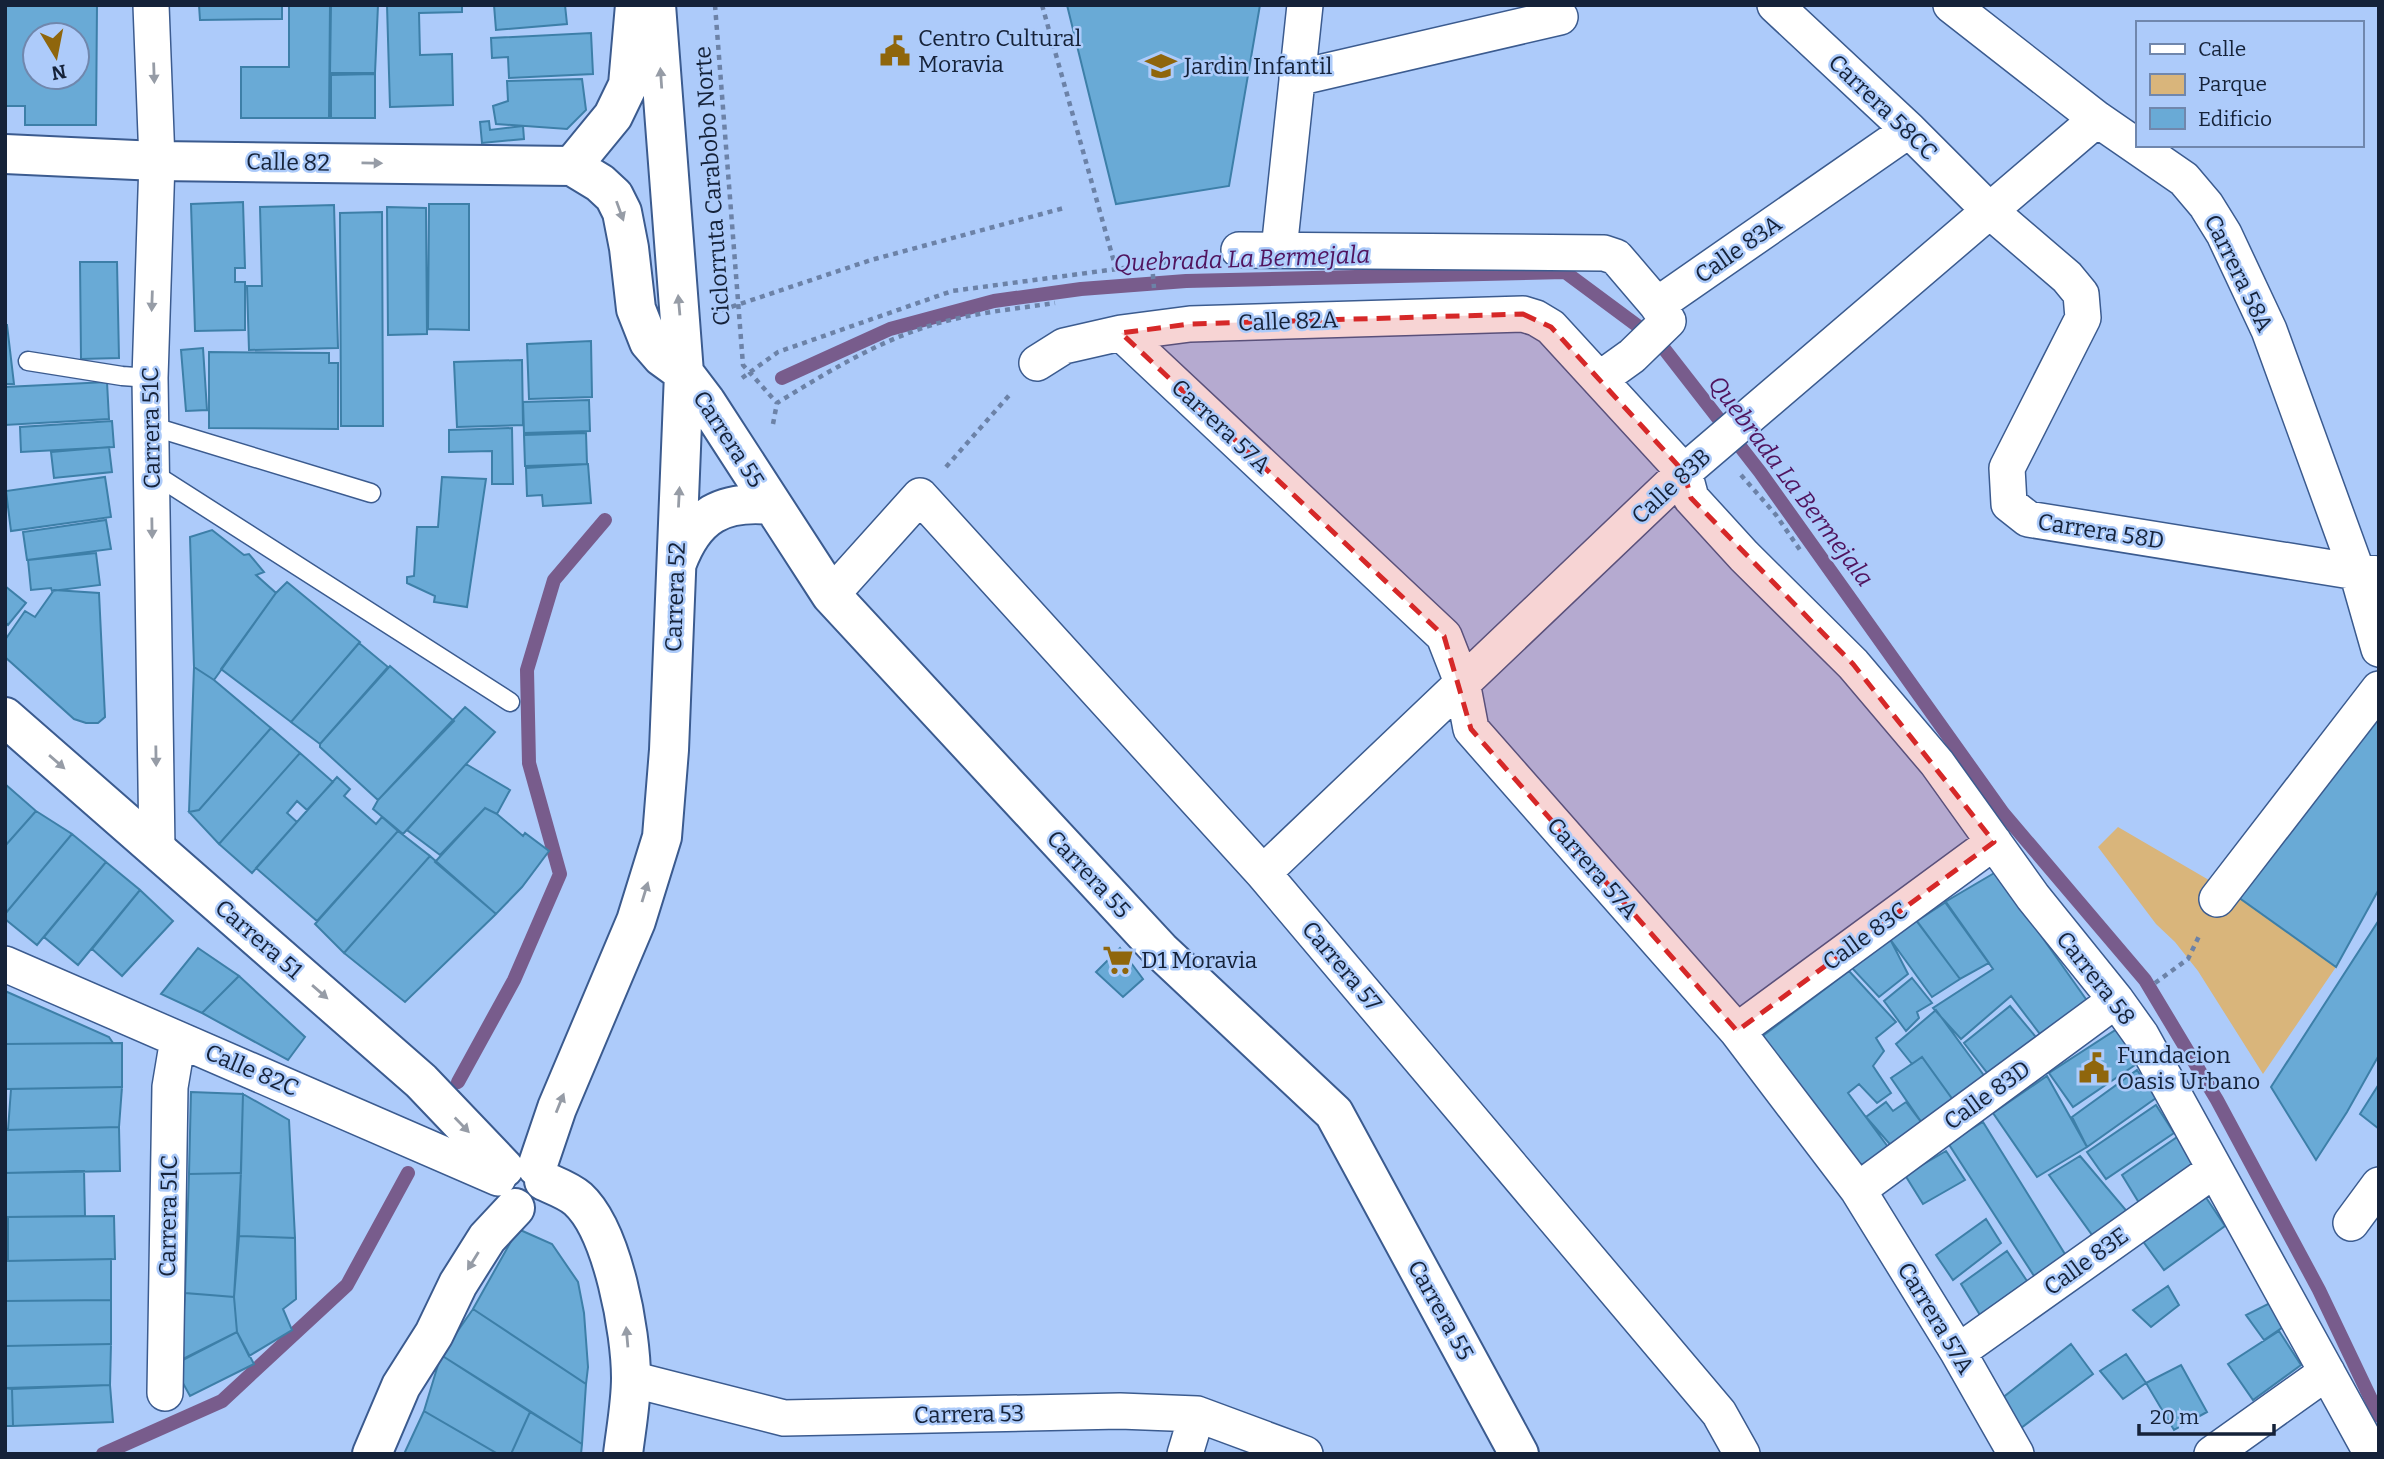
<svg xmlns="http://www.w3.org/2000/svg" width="2384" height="1459" font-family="Bitter,serif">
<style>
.green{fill:#d9b57b}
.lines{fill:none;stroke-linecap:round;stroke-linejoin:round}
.stream{stroke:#785c8c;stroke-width:14}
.building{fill:#69aad6;stroke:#3d7fa8;stroke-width:2;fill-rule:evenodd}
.lane-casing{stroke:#3b5b8f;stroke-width:21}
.street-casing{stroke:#3b5b8f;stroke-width:38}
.secondary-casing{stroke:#3b5b8f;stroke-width:42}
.path{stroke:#6c82a7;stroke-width:4.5;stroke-dasharray:5 5;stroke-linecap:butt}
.lane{stroke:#fff;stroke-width:18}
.street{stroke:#fff;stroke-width:35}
.secondary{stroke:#fff;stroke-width:38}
.oneway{fill:#969ca6}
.marked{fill:#d62828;fill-opacity:0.2;stroke:#d62828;stroke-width:5;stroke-dasharray:14 9;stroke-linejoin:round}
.labels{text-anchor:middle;stroke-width:5;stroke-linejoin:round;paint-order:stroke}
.poi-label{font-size:23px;fill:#152239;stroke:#adcbfa;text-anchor:start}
.street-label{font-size:23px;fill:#152239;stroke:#adcbfa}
.water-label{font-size:24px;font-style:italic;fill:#50145e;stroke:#adcbfa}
</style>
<rect width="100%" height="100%" fill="#adcbfa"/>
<path class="green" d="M2118,827L2238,897L2336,967L2263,1074L2198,971L2175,942L2156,924L2098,847Z"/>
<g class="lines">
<path class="stream" d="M782,378L890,329L994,301L1081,289L1186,281L1565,272L1658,341L1760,472L2003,813L2145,980L2217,1100L2319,1290L2379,1416
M458,1082L514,980L560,874L529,763L527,670L554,580L605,520
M103,1454L222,1401L347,1285L408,1173"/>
</g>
<path class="building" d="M5,5H97L96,125H25V106H5ZM35,35H77V77H35Z
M199,5H282V19L200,20Z
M289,5H330L329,118H241V67H289Z
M331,5H378L375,73H330Z
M387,5H462V12L419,13L420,55L452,54L453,105L390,107Z
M494,5H565L567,24L496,30Z
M1067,5H1260L1229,186L1116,204Z
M591,33L593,74L509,78L508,57L492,58L491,38Z
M375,74V118H331V75Z
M582,79L586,110L567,129L496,124L493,106L508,101L507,81Z
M489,121L490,130L523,126L524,139L482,143L480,122Z
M243,202L245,268H235V282H245V330L195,331L191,204Z
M429,204H469V330L428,329Z
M334,205L338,348L249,350L247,286H262L260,207Z
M387,207L426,208L427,334L388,335Z
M382,212L383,426H341L340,213Z
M80,262H117L119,358L81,359Z
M5,325H7L14,384H5Z
M591,341L592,397L529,399L527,344Z
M203,348L207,410L186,411L181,350Z
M209,352L329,353V363H338V429L209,428Z
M522,360L523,425L457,427L454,362Z
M107,382L109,419L5,425V387Z
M589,400L590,431L524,433L523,402Z
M112,421L114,447L21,452L20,427Z
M512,428L513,484H492V451L449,452V430Z
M586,433L587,464L525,466L524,435Z
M109,447L112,472L54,478L51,452Z
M588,464L591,503L543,506L542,495L527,496L526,468Z
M105,477L111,517L11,531L6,491Z
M442,477L486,479L467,607L434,602L435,596L407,583V577L414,576L417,527H438Z
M106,520L111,549L27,560L23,532Z
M212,530L244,555L249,554L264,572L256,575L276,593L214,680L194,667L190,537Z
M96,553L100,585L52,591L51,588L31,590L28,560Z
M287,582L360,642L291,722L221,669L276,593Z
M5,586L26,603L8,625L5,622Z
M54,590L99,593L105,717L98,723H86L74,719L5,657V640L25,611L35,617Z
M359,643L388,667L320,744L291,722Z
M390,666L454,721L378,800L320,747V744Z
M194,667L214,680L271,728L199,810L189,812Z
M465,707L495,732L403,834L373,809L378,800Z
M2379,716V889L2336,967L2238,897Z
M271,728L300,753L219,844L189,812L199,810Z
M300,753L333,782L307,810L297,801L287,813L297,822L252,873L219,844Z
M466,764L510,790L497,814L485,808L440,855L407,830Z
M337,777L350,789L344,796L376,824L382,817L398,831L317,921L256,868Z
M5,784L36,811L5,846Z
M485,808L497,814L523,836L525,833L549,851L522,887L496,914L435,862Z
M36,811L72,834L5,914V846Z
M398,831L430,856L344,953L315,924Z
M72,834L106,862L37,945L5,919V914Z
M430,856L496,914L405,1002L344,953Z
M106,862L140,890L78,965L44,937Z
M1996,872L2088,1002L2043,1038L2011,996L1961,1039L1933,1008L1993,969L1945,902Z
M140,890L173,921L122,976L92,949Z
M1946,902L1989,963L1960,979L1917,921Z
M1915,919L1960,979L1932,997L1890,939Z
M2379,920V1055L2347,1112L2316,1160L2271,1087Z
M1890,939L1908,974L1879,997L1852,968Z
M198,948L239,976L202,1013L161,994Z
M1120,948L1143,979L1123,997L1096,972Z
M1849,971L1896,1022L1876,1038L1884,1051L1873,1066L1891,1093L1877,1103L1859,1084L1848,1093L1891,1151L1858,1173L1756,1041Z
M239,976L305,1037L288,1060L202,1013Z
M1912,978L1932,1003L1917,1012L1919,1018L1906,1031L1884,1001Z
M5,991L109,1037L113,1043L5,1044Z
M2010,1006L2040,1042L1992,1079L1964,1043Z
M1936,1010L1988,1081L1956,1104L1922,1057L1912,1064L1896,1044Z
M2117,1029L2138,1063L2073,1107L2049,1073Z
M122,1043V1087L5,1089V1044Z
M1922,1057L1956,1104L1924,1126L1891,1078Z
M2137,1070L2156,1098L2087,1147L2072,1117Z
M2047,1076L2087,1147L2037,1177L1993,1113Z
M2379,1084V1129L2360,1114Z
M122,1087L119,1127L8,1130L11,1089Z
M191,1092L243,1094L241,1173L189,1174Z
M243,1094L289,1120L295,1238L239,1236Z
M1886,1102L1893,1111L1906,1102L1924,1126L1895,1150L1866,1117Z
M2156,1105L2174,1133L2106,1179L2087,1152Z
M1983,1122L2068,1259L2036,1279L1948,1143Z
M119,1127L120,1171L5,1173V1130Z
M2183,1133L2200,1161L2141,1206L2122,1175Z
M1946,1151L1965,1180L1923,1204L1905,1175Z
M2080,1156L2130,1215L2095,1239L2049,1175Z
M84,1171L85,1216L5,1217V1173Z
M241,1173L234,1297L185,1293L189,1174Z
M2205,1196L2225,1226L2164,1270L2142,1240Z
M114,1216L115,1259L8,1261V1217Z
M1986,1219L2001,1243L1953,1280L1936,1255Z
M518,1229L552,1244L578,1282L584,1313L588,1367L586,1384L473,1309Z
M239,1236L295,1238L296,1299L283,1309L292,1330L249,1356L237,1332L234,1297Z
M2007,1251L2027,1281L1980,1315L1961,1284Z
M111,1259V1300L5,1301V1261Z
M2168,1286L2179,1305L2151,1327L2133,1310Z
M185,1293L234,1297L237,1332L181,1360Z
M111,1300V1344L5,1346V1301Z
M2276,1300L2292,1321L2264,1340L2246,1315Z
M473,1309L586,1384L582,1444L441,1355Z
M2279,1331L2301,1365L2253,1400L2228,1364Z
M237,1332L254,1364L190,1396L173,1365Z
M111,1344L110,1385L5,1388V1346Z
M2071,1344L2093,1374L2021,1428L2001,1399Z
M2126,1354L2146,1383L2123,1399L2100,1371Z
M441,1355L530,1412L511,1454H498L424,1411Z
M2181,1365L2207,1412L2174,1430L2146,1383Z
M110,1385L113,1422L13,1426L12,1389Z
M5,1388L12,1389L13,1426H5Z
M424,1411L498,1454H404Z
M530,1412L582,1444L581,1454H511Z"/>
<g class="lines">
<g class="lane-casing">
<path id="lane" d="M28,361L122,376L150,378
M151,426L371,493
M151,472L510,702"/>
</g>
<g class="street-casing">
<path id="street" d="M151,5L157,161L150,378L157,850
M1775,5L1909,130L1990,211L2067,277L2081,294L2083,318L2007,468L2009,504L2028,519L2357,572L2379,574
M1951,5L2097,119L2184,179L2206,205L2224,234L2269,330L2357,572L2379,649
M1297,78L1560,17
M1239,250L1604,253L1616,257L1657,305L1668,321L1632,356L1600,379
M1279,250L1305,5
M1657,305L1909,130
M1121,333L1444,636L1462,682L1471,729L1737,1031L1858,1190L1958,1352L2016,1454
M1037,363L1064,346L1121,333L1190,324L1523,314L1536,318L1551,327L1684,472L1691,498L1744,556L1853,664L1937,763L2033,897L2116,1000L2141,1035L2372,1454
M831,595L920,496L1263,873L1719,1413L1742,1454
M1263,873L1684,472L2097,119
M2217,899L2379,689
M5,964L498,1178
M1737,1031L1994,842
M1858,1190L2116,1000
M2351,1223L2379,1185
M1958,1352L2214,1170
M631,1379L784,1418L1120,1411L1197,1414L1305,1454
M165,1393L170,1087L178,1039
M1185,1454L1197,1414
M2212,1454L2327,1372"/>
</g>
<g class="secondary-casing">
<path id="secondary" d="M5,154L157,161L572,166L600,183L614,196L622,212L629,248L636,309L649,342L662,357L684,373L706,402L831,595L1160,950L1334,1113L1519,1454
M572,166L613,116L628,85L635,5
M677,563C695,515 722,500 772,505
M5,717L421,1081L504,1168
M537,1167L557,1108L636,921L662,837L669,750L684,373L656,5
M544,1181C555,1186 569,1191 578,1199C613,1231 631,1332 631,1378C631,1403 626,1429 623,1454
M372,1454L401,1386L434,1334L458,1284L487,1238L515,1208"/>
</g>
<path class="path" d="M715,5L743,365L777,403
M1042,5L1116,269
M1152,264L1154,288
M722,310L871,260L1064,208
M742,378L778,352L952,291L1199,258
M773,424L777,403C826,373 876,342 932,325C971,313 1014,309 1055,303
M946,467L1012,392
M1741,475L1776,515L1800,550
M2155,983L2188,959L2200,934"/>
<use href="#lane" class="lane"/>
<use href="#street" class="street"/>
<use href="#secondary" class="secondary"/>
</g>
<defs><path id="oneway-solid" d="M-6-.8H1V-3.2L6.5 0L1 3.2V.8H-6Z" transform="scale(1.75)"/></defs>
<g class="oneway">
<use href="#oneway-solid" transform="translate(154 73) rotate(88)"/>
<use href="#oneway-solid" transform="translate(661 78) rotate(-94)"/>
<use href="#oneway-solid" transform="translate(372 163) rotate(1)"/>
<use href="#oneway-solid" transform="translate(620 211) rotate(70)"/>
<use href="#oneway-solid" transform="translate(152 301) rotate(92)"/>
<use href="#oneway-solid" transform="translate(679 305) rotate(-95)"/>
<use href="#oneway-solid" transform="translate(679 497) rotate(-87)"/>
<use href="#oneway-solid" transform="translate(152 528) rotate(89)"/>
<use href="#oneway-solid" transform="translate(156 756) rotate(89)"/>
<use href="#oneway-solid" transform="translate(57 762) rotate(41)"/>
<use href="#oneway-solid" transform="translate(645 892) rotate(-73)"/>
<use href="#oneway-solid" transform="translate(320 992) rotate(41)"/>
<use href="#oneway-solid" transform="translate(560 1103) rotate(-68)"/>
<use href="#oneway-solid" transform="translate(462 1125) rotate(46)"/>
<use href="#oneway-solid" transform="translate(473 1261) rotate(122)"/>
<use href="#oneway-solid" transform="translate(627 1337) rotate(-95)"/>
</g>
<path class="marked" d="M1523,314L1551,327L1684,472L1691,498L1853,664L1994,842L1737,1031L1471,729L1444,636L1121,333L1190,324Z"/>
<defs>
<g id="civic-bare" transform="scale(2.415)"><path d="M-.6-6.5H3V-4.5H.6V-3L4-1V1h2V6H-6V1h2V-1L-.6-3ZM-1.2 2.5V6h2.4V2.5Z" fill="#8f660c" stroke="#adcbfa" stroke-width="2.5" paint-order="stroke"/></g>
<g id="school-bare" transform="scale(2.415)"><path d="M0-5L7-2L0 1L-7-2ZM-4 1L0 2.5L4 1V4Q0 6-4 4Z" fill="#8f660c" stroke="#adcbfa" stroke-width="2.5" paint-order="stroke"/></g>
<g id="supermarket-bare" transform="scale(2.415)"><path d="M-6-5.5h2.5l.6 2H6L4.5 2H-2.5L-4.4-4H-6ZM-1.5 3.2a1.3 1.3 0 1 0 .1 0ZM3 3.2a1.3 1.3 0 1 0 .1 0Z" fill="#8f660c" stroke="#adcbfa" stroke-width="2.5" paint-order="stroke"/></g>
</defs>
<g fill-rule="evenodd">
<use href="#civic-bare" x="895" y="51"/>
<use href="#school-bare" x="1161" y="66"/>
<use href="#supermarket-bare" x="1118" y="960"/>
<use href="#civic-bare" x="2094" y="1068"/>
</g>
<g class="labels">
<g class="poi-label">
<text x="918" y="46">Centro Cultural<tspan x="918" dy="26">Moravia</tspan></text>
<text x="1184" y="74">Jardin Infantil</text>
<text x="1141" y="968">D1 Moravia</text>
<text x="2117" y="1063">Fundacion<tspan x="2117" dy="26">Oasis Urbano</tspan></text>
</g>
<g class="street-label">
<text transform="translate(1883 107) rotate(44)" y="8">Carrera 58CC</text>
<text transform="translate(288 162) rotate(1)" y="8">Calle 82</text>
<text transform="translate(712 186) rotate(-94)" y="8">Ciclorruta Carabobo Norte</text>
<text transform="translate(1738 249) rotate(-35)" y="8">Calle 83A</text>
<text transform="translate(2239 273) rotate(64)" y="8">Carrera 58A</text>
<text transform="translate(1288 321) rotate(-2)" y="8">Calle 82A</text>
<text transform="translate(1221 426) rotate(43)" y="8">Carrera 57A</text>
<text transform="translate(151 428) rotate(-91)" y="8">Carrera 51C</text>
<text transform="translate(729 439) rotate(57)" y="8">Carrera 55</text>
<text transform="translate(1671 486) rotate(-43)" y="8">Calle 83B</text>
<text transform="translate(2101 531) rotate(9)" y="8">Carrera 58D</text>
<text transform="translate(675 597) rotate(-88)" y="8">Carrera 52</text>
<text transform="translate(1593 868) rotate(49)" y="8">Carrera 57A</text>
<text transform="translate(1089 874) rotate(47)" y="8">Carrera 55</text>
<text transform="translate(1865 936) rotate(-36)" y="8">Calle 83C</text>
<text transform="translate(259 939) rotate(41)" y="8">Carrera 51</text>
<text transform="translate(1342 966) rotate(50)" y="8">Carrera 57</text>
<text transform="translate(2096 978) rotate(52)" y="8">Carrera 58</text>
<text transform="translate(252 1070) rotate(23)" y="8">Calle 82C</text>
<text transform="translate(1987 1095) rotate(-36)" y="8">Calle 83D</text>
<text transform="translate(168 1216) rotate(-89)" y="8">Carrera 51C</text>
<text transform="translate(2086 1261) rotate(-36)" y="8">Calle 83E</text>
<text transform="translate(1441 1310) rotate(61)" y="8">Carrera 55</text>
<text transform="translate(1936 1318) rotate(59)" y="8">Carrera 57A</text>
<text transform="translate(969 1414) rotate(-1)" y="8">Carrera 53</text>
</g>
<g class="water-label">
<text transform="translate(1242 259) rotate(-2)" y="8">Quebrada La Bermejala</text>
<text transform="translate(1791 481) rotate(53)" y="8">Quebrada La Bermejala</text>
</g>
</g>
<rect width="2384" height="1459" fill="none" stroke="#152239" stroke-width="14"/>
<rect x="2136" y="21" width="228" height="126" fill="#adcbfa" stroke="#7087ad" stroke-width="2"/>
<rect x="2150" y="44" width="35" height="10" fill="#ffffff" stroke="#7087ad" stroke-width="2"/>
<text x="2198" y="56" font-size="21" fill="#152239">Calle</text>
<rect x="2150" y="74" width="35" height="21" fill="#d9b57b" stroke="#7087ad" stroke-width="2"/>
<text x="2198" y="91" font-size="21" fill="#152239">Parque</text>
<rect x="2150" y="108" width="35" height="21" fill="#69aad6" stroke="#7087ad" stroke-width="2"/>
<text x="2198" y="126" font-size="21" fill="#152239">Edificio</text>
<g transform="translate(56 56) rotate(170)"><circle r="33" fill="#adcbfa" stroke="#7087ad" stroke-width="2"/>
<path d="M0-5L12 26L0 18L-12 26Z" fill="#8f660c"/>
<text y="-10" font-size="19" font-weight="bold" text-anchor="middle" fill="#152239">N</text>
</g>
<path d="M2139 1424v10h135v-10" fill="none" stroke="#152239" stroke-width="3.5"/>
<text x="2150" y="1424" font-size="21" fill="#152239" stroke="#adcbfa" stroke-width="5" paint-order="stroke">20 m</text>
</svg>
